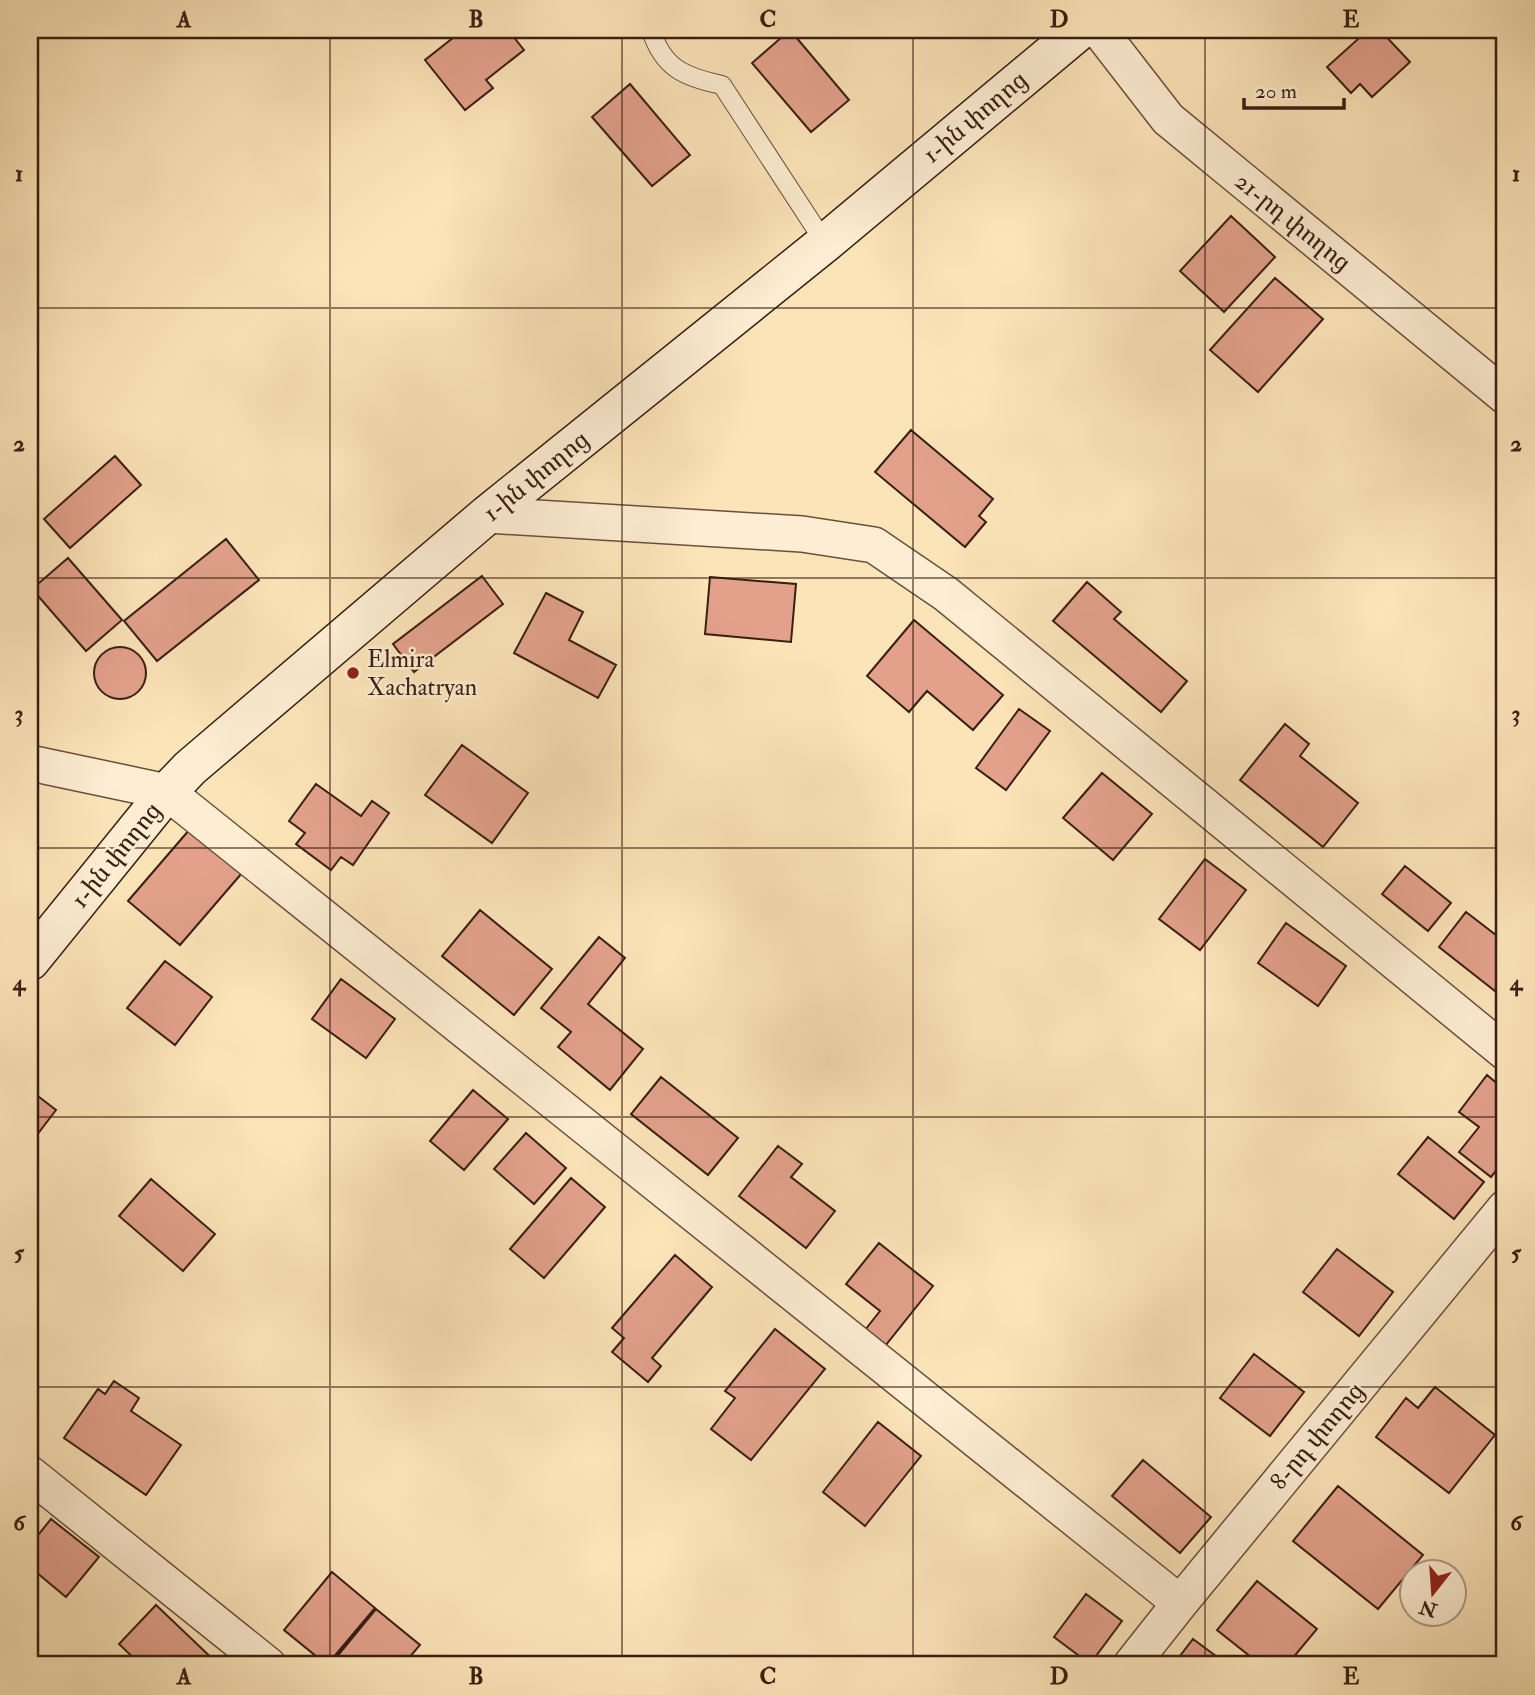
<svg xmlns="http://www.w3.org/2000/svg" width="1535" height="1695" font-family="'IM FELL Double Pica','Noto Serif Armenian',serif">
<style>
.building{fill:#e3a18c;stroke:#381f13;stroke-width:2}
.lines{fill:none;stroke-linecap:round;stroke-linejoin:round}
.service-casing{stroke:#69503c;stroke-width:20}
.minor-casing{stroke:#69503c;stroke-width:38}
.secondary-casing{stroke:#381f13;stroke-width:41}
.service{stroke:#fdedd2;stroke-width:18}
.minor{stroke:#fdedd2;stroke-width:35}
.secondary{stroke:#fdedd2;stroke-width:38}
.grid{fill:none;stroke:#381f13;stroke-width:2;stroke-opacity:0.55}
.poi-dot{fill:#8f2418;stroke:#fdedd2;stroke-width:2.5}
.labels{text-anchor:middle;stroke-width:5;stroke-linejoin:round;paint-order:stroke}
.street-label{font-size:24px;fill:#381f13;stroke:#fdedd2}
.poi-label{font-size:24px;fill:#381f13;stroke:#fdedd2;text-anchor:start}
.neatline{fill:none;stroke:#381f13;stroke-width:2.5}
.grid-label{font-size:23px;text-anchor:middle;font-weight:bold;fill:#381f13}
</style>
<rect width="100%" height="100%" fill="#fce4b9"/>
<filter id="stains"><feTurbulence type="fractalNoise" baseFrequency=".00286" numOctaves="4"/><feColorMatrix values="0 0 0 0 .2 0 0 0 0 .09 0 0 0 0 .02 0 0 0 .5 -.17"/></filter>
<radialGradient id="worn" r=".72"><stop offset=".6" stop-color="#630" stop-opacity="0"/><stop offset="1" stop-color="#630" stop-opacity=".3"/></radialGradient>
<path class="building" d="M463,30H508L524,50L486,80L493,88L465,110L425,60Z
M790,30L849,100L811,132L752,63Z
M1368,30H1380L1410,62L1372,97L1360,84L1351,93L1327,67Z
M630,84L690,155L652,186L592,117Z
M1231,216L1275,257L1224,312L1180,271Z
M1275,278L1323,319L1258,392L1210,350Z
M911,430L993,499L979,516L986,522L965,547L875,472Z
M115,456L141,485L70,548L44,519Z
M226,539L259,580L157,661L124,621Z
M68,558L122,620L86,651L32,589Z
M482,576L503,604L414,672L393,644Z
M710,577L796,584L791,642L705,634Z
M1087,582L1121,612L1114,619L1187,681L1161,712L1053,621Z
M546,593L583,612L569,640L616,665L598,698L514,653Z
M914,620L1003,695L973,730L927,691L909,712L867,676Z
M94 673a26 26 0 1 1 52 0a26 26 0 1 1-52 0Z
M1019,709L1050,731L1006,790L976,768Z
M1285,724L1309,744L1300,756L1358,803L1323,847L1240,780Z
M462,745L528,793L492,843L425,795Z
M1102,773L1152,814L1113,860L1063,818Z
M316,784L361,816L372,801L389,813L353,865L341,857L331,870L296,844L305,833L289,821Z
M190,829L242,873L180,945L128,901Z
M1205,859L1246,890L1200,950L1159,919Z
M1405,866L1451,903L1428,931L1382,894Z
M480,910L552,969L514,1015L442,956Z
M1466,912L1505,942V999L1439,947Z
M1286,923L1346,966L1318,1006L1258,963Z
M599,937L625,958L588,1004L643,1049L610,1090L558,1047L571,1032L541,1008Z
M165,961L212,997L175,1045L127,1008Z
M341,979L395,1019L366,1058L312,1019Z
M1487,1075L1505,1090V1159L1491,1177L1459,1152L1479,1127L1459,1112Z
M661,1077L738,1138L708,1175L631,1114Z
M30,1090L56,1110L30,1144Z
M473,1090L508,1119L464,1170L430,1141Z
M526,1133L566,1168L534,1204L494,1169Z
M1428,1137L1484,1182L1454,1219L1398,1174Z
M778,1146L802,1164L791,1177L835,1211L806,1248L739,1196Z
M571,1178L605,1207L544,1278L510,1249Z
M151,1179L215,1234L183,1271L119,1216Z
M879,1243L933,1286L885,1346L865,1330L880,1311L846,1284Z
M1337,1249L1393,1292L1359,1336L1303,1292Z
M675,1255L712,1287L652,1358L661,1366L648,1382L612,1352L624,1338L612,1328Z
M775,1329L825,1369L751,1460L711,1429L735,1398L725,1391Z
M1254,1354L1304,1392L1270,1436L1220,1398Z
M114,1381L139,1398L131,1411L181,1445L146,1495L64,1438L98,1389L105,1394Z
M1435,1387L1495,1435L1449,1493L1376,1437L1406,1398L1418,1408Z
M878,1422L921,1456L865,1526L823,1492Z
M1143,1460L1211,1517L1180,1553L1112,1496Z
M1338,1486L1423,1555L1378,1609L1293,1541Z
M51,1519L99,1557L66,1597L30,1567V1545Z
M332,1572L375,1608L327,1665L284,1630Z
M1257,1581L1317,1629L1287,1665H1261L1217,1630Z
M1086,1594L1122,1621L1090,1664L1054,1637Z
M156,1605L219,1665H141L119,1644Z
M376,1609L420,1645L403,1665H330Z
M1193,1639L1228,1665H1173Z"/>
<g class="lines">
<g class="service-casing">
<path id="service" d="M651,30C663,68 684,77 722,85L825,243"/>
</g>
<g class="minor-casing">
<path id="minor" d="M1099,30L1168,119L1505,396
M487,515L802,534L874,545L946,594L1505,1052
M30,763L167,792L1180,1603
M30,1474L268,1665
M1131,1665L1180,1603L1505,1208"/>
</g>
<g class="secondary-casing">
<path id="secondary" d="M30,961L167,792L190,768L487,515L825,243L1080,30"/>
</g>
<use href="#service" class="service"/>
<use href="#minor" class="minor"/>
<use href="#secondary" class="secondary"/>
</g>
<path class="grid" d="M330,30V1665M622,30V1665M913,30V1665M1205,30V1665M30,308H1505M30,578H1505M30,848H1505M30,1117H1505M30,1387H1505"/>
<circle class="poi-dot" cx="353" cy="673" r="7"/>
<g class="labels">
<g class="street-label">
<text transform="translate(975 117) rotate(-40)" y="8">1-ին փողոց</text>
<text transform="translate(1293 222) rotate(39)" y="8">21-րդ փողոց</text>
<text transform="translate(536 476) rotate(-39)" y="8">1-ին փողոց</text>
<text transform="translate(116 855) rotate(-51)" y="8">1-ին փողոց</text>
<text transform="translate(1317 1436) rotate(-50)" y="8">8-րդ փողոց</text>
</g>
<g class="poi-label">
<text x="367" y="667">Elmira<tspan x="367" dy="28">Xachatryan</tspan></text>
</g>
</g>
<rect width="1535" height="1695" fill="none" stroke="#fce4b9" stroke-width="77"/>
<g transform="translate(1433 1593) rotate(197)"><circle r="33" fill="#fdedd2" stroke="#ae9b86" stroke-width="2"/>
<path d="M0-5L12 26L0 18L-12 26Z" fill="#8f2418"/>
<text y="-10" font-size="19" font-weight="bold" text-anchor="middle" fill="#381f13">N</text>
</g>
<path d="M1244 98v10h100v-10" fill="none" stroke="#381f13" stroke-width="3.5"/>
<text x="1255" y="98" font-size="21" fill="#381f13" stroke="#fdedd2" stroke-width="5" paint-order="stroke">20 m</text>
<rect x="38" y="38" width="1458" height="1618" class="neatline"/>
<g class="grid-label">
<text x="184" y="27">A</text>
<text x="476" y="27">B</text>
<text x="768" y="27">C</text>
<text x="1059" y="27">D</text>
<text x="1351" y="27">E</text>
<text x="19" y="181">1</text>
<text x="1516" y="181">1</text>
<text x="19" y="451">2</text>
<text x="1516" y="451">2</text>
<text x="19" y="721">3</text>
<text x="1516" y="721">3</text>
<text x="19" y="990">4</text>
<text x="1516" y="990">4</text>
<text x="19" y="1260">5</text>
<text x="1516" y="1260">5</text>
<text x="19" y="1530">6</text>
<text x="1516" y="1530">6</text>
<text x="184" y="1684">A</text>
<text x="476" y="1684">B</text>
<text x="768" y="1684">C</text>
<text x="1059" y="1684">D</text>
<text x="1351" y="1684">E</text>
</g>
<rect width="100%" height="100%" filter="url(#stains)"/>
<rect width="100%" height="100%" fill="url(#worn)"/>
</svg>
